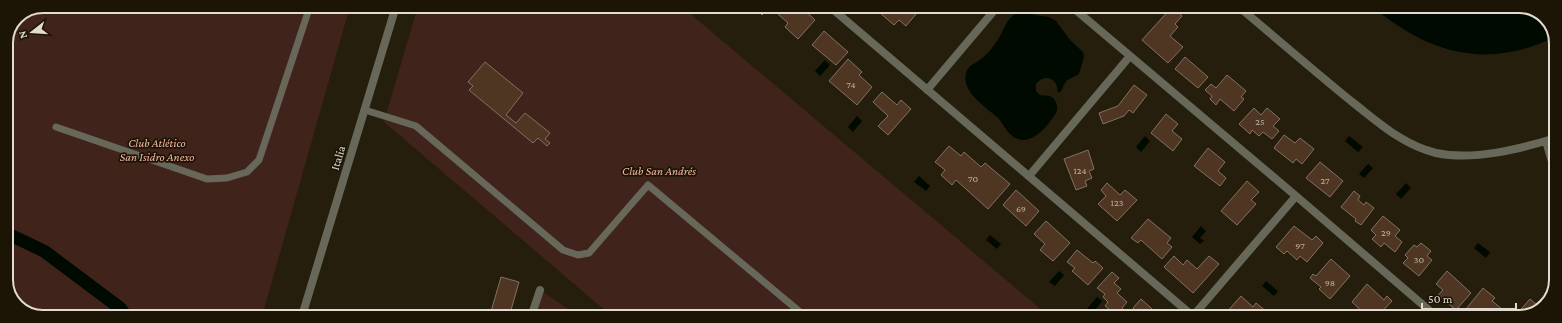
<svg xmlns="http://www.w3.org/2000/svg" width="1562" height="323" font-family="'Crimson Pro',serif">
<style>
.green{fill:#40241c}
.water{fill:#010a00}
.lines{fill:none;stroke-linecap:round;stroke-linejoin:round}
.canal{stroke:#010a00;stroke-width:13}
.building{fill:#4e3622;stroke:#837163}
.service{stroke:#67685a;stroke-width:7}
.minor{stroke:#67685a;stroke-width:8}
.tertiary{stroke:#67685a;stroke-width:8}
.labels{text-anchor:middle;stroke-width:3.5;stroke-linejoin:round;paint-order:stroke}
.number-label{font-size:10px;fill:#bcb2a5}
.park-label{font-size:12px;font-style:italic;fill:#f3b5a3;stroke:#1c1405}
.street-label{font-size:12px;fill:#e1dbd1;stroke:#1c1405}
.rim{fill:none;stroke:#e1dbd1;stroke-width:2}
</style>
<rect width="100%" height="100%" fill="#261e0d"/>
<path class="green" d="M43,6H350L262,316H36L17,306L6,285V42L17,17Z
M418,6H681L1050,317H613L384,122Z
M540,290L580,317H531Z"/>
<path class="water" d="M1373,7H1526L1545,17L1555,37C1487,70 1429,54 1373,7Z
M1024,11L1035,15L1049,17L1056,21L1070,40L1083,52L1084,57L1079,74L1066,81L1061,91L1059,93C1056,90 1058,87 1056,84C1051,75 1041,77 1036,84V91L1040,95C1043,96 1046,95 1049,96C1056,97 1059,108 1056,113C1047,127 1029,150 1011,135C1006,131 1003,123 998,118C986,107 961,92 966,73C968,65 975,64 981,59C987,55 993,47 997,41C1006,28 1006,14 1024,11Z
M825,60L830,65L820,76L815,71Z
M857,116L862,121L853,132L848,127Z
M1145,136L1150,141L1141,152L1136,147Z
M1349,136L1363,147L1358,152L1345,141Z
M1368,164L1373,168L1364,178L1359,174Z
M919,176L930,186L926,191L914,182Z
M1406,183L1411,188L1401,199L1396,194Z
M1201,226L1206,231L1200,238L1204,241L1200,244L1192,237Z
M990,235L1001,244L997,249L986,240Z
M1478,243L1490,252L1486,258L1474,248Z
M1059,271L1064,275L1055,286L1049,282Z
M1266,281L1278,291L1274,296L1262,286Z
M1097,297L1102,301L1092,314L1087,309Z"/>
<g class="lines">
<path class="canal" d="M6,233L44,251L120,308L126,316"/>
</g>
<path class="building" d="M753,6H770L762,15Z
M785,6H800L815,20L798,39L785,27L788,23L778,14Z
M872,6H907L916,14L906,26L899,20L894,25Z
M1095,6H1104L1100,11Z
M1172,7H1176L1180,10L1178,12L1182,16L1175,24L1178,27L1170,36L1183,47L1168,63L1142,40Z
M824,31L848,52L836,65L812,45Z
M1185,57L1208,77L1198,88L1175,69Z
M848,59L862,72L859,75L872,87L857,105L829,81Z
M485,62L523,93L506,115L516,123L525,113L550,133L545,139L550,143L547,146L538,138L533,143L469,90L473,86L468,82Z
M1227,75L1246,91L1241,97L1244,99L1234,111L1220,99L1216,105L1210,99L1212,96L1205,90L1211,84L1216,88Z
M1134,85L1147,95L1133,113L1129,110L1124,116L1103,124L1099,113L1118,106Z
M882,92L897,105L901,100L911,109L888,135L878,126L888,116L873,102Z
M1254,108L1261,115L1267,108L1280,119L1273,126L1279,131L1272,139L1263,132L1259,136L1252,130L1250,134L1239,124Z
M1166,114L1178,124L1172,131L1182,139L1173,151L1151,133Z
M1284,135L1295,143L1300,138L1314,149L1302,164L1296,159L1293,163L1274,148Z
M949,146L961,156L964,152L981,167L985,163L1010,184L988,209L956,180L952,185L941,175L945,170L935,162Z
M1208,148L1225,162L1218,171L1226,178L1220,186L1194,166Z
M1088,150L1094,169L1089,171L1092,178L1085,181L1087,186L1076,190L1064,159Z
M1320,162L1343,181L1330,197L1306,178Z
M1247,181L1259,192L1251,200L1256,204L1237,225L1221,211Z
M1107,183L1120,195L1125,190L1137,200L1117,221L1098,204L1106,196L1101,190Z
M1016,190L1039,211L1026,226L1003,205Z
M1354,191L1360,196L1358,200L1364,205L1366,202L1374,208L1361,225L1355,221L1356,219L1341,207Z
M1383,216L1400,230L1395,236L1402,242L1395,252L1384,243L1381,247L1372,239L1376,235L1371,230Z
M1148,219L1171,238L1167,243L1172,247L1162,259L1141,240L1138,243L1131,238Z
M1046,221L1070,243L1053,261L1040,250L1045,244L1034,234Z
M1294,226L1312,240L1316,236L1323,243L1307,262L1300,256L1297,260L1287,251L1284,254L1276,247Z
M1421,243L1431,251L1427,256L1432,260L1419,276L1403,263L1408,258L1405,255L1414,245L1417,247Z
M1077,250L1093,263L1095,261L1103,268L1088,285L1072,271L1075,268L1067,262Z
M1174,256L1183,265L1187,260L1197,269L1209,256L1219,264L1193,293L1164,267Z
M1331,259L1350,276L1330,299L1319,289L1321,287L1310,278L1313,274L1316,276Z
M1447,271L1471,293L1456,310L1438,295L1443,290L1436,284Z
M1112,272L1119,278L1114,283L1121,289L1117,293L1127,302L1122,308L1124,311L1119,317L1105,306L1108,302L1103,297L1105,294L1097,288Z
M501,277L519,282L509,317H496L490,315Z
M1367,284L1384,300L1387,296L1392,301L1377,317H1368L1352,302Z
M1483,288L1495,298L1492,301L1507,313L1503,317H1466L1462,314Z
M1241,296L1253,307L1256,303L1267,312L1263,317H1228L1225,314Z
M1141,299L1161,317H1135L1138,314L1133,308Z
M1530,299L1536,304L1541,299L1546,303L1543,308L1518,317L1516,315Z
M1397,311L1404,317H1392Z"/>
<g class="lines">
<path class="service" d="M365,110L416,126L563,250L578,255L589,253L648,185L806,317
M56,127L207,179L227,178L247,172L259,160L310,6"/>
<path class="minor" d="M829,6L1194,317
M1071,6L1296,196L1437,317
M1239,7C1276,38 1313,70 1351,101C1377,121 1402,145 1436,153C1474,161 1519,149 1556,138
M927,90L998,6
M1546,141L1556,175
M1029,176L1130,56
M1193,316L1296,196
M531,317L540,290"/>
<path class="tertiary" d="M302,316L396,6"/>
</g>
<g class="labels">
<g class="number-label">
<text x="851" y="88">74</text>
<text x="1260" y="125">25</text>
<text x="1080" y="174">124</text>
<text x="973" y="182">70</text>
<text x="1325" y="184">27</text>
<text x="1117" y="206">123</text>
<text x="1021" y="212">69</text>
<text x="1386" y="236">29</text>
<text x="1300" y="249">97</text>
<text x="1419" y="263">30</text>
<text x="1330" y="286">98</text>
</g>
<g class="park-label">
<text x="157" y="147">Club Atlético<tspan x="157" dy="14">San Isidro Anexo</tspan></text>
<text x="659" y="175">Club San Andrés</text>
</g>
<g class="street-label">
<text transform="translate(338 158) rotate(-73)" y="4">Italia</text>
</g>
</g>
<path d="M0 0H1562V323H0ZM43 13H1519A30 30 0 0 1 1549 43V280A30 30 0 0 1 1519 310H43A30 30 0 0 1 13 280V43A30 30 0 0 1 43 13Z" fill="#1c1405" fill-rule="evenodd"/>
<path class="rim" d="M43 13H1519A30 30 0 0 1 1549 43V280A30 30 0 0 1 1519 310H43A30 30 0 0 1 13 280V43A30 30 0 0 1 43 13Z"/>
<g transform="translate(32 32) rotate(253)" stroke="#1c1405" stroke-width="3" paint-order="stroke">
<path d="M0-3L7 15L0 10L-7 15Z" fill="#e1dbd1"/>
<text y="-6" font-size="11" font-weight="bold" text-anchor="middle" fill="#e1dbd1">N</text>
</g>
<path d="M1422 303v6h94v-6" fill="none" stroke="#e1dbd1" stroke-width="2"/>
<text x="1428" y="303" font-size="12" fill="#e1dbd1" stroke="#1c1405" stroke-width="3" paint-order="stroke">50 m</text>
</svg>
